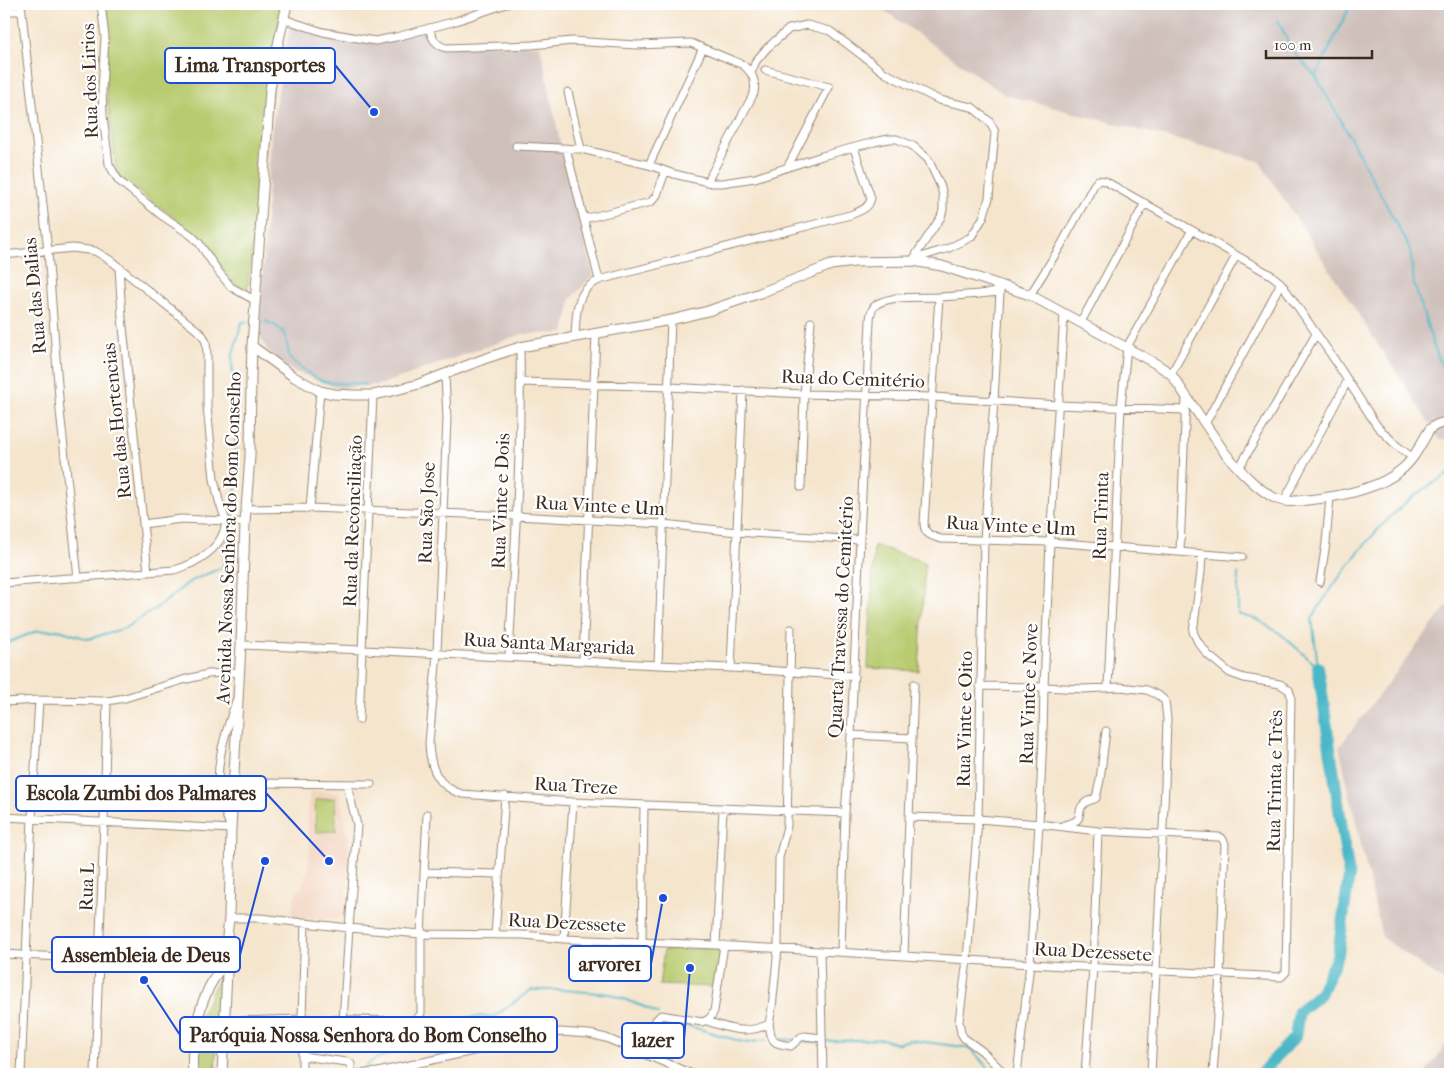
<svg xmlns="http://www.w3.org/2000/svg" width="1454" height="1078" font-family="'IM FELL French Canon',serif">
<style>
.built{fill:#f3d4bf}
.industrial{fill:#cfc0bb}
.green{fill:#b8cb6e;stroke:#7a7a46}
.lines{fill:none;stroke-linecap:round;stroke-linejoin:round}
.stream{stroke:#4bb7c7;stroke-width:2}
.river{stroke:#4bb7c7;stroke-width:12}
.minor-casing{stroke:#988876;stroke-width:9}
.major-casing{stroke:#988876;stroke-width:11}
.minor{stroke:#fff;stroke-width:7}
.major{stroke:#fff;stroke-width:9}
.labels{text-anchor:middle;stroke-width:4.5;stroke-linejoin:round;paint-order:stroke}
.street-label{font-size:19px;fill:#3b2a1e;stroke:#fff}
.leader{fill:none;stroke:#1d4ed8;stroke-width:2}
.callout-dot{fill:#1d4ed8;stroke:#fff;stroke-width:2}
.callout{fill:#fff;stroke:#1d4ed8;stroke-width:2}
.callout-label{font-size:20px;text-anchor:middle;font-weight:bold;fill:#3b2a1e}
</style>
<rect width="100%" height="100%" fill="#fff"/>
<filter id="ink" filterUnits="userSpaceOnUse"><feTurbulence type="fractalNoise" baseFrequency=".02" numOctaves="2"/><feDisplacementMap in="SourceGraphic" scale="10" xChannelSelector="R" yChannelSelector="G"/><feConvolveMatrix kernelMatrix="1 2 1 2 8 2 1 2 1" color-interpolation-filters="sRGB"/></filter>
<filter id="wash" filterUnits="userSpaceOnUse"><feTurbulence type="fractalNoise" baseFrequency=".0096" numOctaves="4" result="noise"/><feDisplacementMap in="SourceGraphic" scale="20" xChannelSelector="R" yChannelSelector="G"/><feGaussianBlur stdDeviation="1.12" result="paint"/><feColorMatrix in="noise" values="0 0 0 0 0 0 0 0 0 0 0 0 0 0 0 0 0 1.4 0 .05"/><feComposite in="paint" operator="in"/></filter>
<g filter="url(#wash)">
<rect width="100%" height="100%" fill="#f5e5cd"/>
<path class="built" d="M310,791L339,793L348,834L349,854L345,918L307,920L291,919L295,895L301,888L308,868L310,852L307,816Z"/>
<path class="industrial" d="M875,4H1450V438L1440,440L1259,161L1005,95Z
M290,24L373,40L426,28L438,45H540L562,152L593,274L571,299L564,333L522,334L382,384L340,389L291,370L269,352L259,335L271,134Z
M1450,602V990L1442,980L1382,937L1339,747Z
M1450,1039V1074H1425Z"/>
<path class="green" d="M108,4H282L247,291L232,282L210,249L166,211L117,177L106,87Z
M874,545L925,562L919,671L868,668Z
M335,798L336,831L316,832L315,800Z
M721,948L715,987L659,985L664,950Z
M222,971L220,1042C211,1033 207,1033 195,1038L201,1015Z
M209,1044L215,1050L216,1053L215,1074H199V1049L200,1047Z"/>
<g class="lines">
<path class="stream" d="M1278,20L1291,49L1316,77L1339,117L1410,249L1414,284L1434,347L1450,385
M1316,76L1351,4
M265,321C290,331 284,336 290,359C301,367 313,379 326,382C339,385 353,381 366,385
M232,516L237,480L232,358L242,322H248
M1238,573V614L1258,620L1281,634L1318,667
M4,644L37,631L59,630L88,639L125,628L161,605L189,582L223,567L230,527
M1318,667L1312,618C1337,578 1367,537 1403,505C1417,492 1435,483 1450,473
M669,1020L746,1043L766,1040
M779,1039L794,1040
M801,1041L809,1042L883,1039L896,1044L910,1040L963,1047L972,1050L993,1074
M363,1069L373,1060L404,1049L423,1030L446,1021L470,1017L495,1016L531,990H562L610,994L642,1006L658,1014"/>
<path class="river" d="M1262,1074L1264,1070L1295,1037L1299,1011L1320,994L1338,954L1349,876L1318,667"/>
</g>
</g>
<g filter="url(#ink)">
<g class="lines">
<g class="minor-casing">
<path id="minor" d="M21,4L48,251L60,411L78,578
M101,4L105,37L102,89L103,116L109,164L114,173L119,181L129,189L161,215L191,235L199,243L218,271L231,287L256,301
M4,11H22
M284,19L323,32L375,41L396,37L456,21L506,4
M429,28C432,39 436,45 446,48L532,45L572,41L636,45L691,43L743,65C753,73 756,81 754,93L707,182
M765,70L829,87L788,166
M751,73L756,61L767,48L789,29L807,25L830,31L885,73L939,100L972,107L989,121L995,132L989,198L983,218L971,237L949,248L914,259
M568,92L581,149
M516,146L581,149L649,165L674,174L712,183H722L755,178L822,156L874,142L889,139H897L913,146L928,159L941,187L943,196V210L941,217L917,253L913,261
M566,148L599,280
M649,165L703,48
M584,219L651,202L657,195L665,172
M4,255L73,248L95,251L110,260L197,330L203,336L206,342L207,354V406L214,479L219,501L226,521L245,523
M119,267L122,317L148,572
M993,283L1000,292L994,401L984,540L978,819L967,960L959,1021L961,1033L964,1038L982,1051L1005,1074
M1030,295L1060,247L1094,185L1098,180L1105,181L1271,275L1281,283L1332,356L1377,426L1396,445L1413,458
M939,297L924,523C924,534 931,536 941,539L1050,542L1242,557
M1081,322L1145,203
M575,337C576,321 575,299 588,287C591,284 596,282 599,280L850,215C860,211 869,209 871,198L854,148
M445,374L447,419L437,653L429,743C430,767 437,787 462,794L573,802L845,813
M1171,374L1236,256
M521,382L669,387L804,394L933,397L1059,405L1184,410
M1205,424L1281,283
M1239,468L1316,334
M801,487L804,394L811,322
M1284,501L1348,380
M310,508L320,391
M246,509L310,508L516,516L663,524L737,532L860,540
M1180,552L1186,397
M1320,582L1326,543L1330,497
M4,583L174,570C196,564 224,548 226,521L181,519L143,524
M241,645L363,650L658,665L731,668L854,676
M509,657C514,554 522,450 520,347
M583,661L596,333
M658,665L671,320
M731,668L743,390
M980,686L1044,687L1084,689L1120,687L1147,690L1158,695L1165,701L1167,719L1165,785L1151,1074
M1108,687L1121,407L1127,347L1192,230
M4,702L39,700L107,701L125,698L183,680L208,674L239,672
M359,720L373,395
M851,735L912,738
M234,783L371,784
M4,817L231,829C227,817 221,804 219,792C215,761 227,729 236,701
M909,817L978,819L1039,824L1098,831L1219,837L1222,838L1225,844L1220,975L1213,1074
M1064,825C1089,820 1073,812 1085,803C1088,800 1093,800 1096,798L1100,780L1106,731
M424,872L499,874
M229,918H260L349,928L421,934L524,935L564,939L716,945L904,956L1064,966L1281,977L1286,972V970L1291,696L1289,690L1280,684L1244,678L1230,673L1208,655L1198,642L1193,632L1201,572L1202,554
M495,935L505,796
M564,939L573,802
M642,942L644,805
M716,945L723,809
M820,951L823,1074
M841,952L845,813L851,735L870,321C870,314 871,308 877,304C893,295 920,298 938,297C959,296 979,294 1000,292
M4,954C78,958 151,964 225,958
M904,956L914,684
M238,1021L302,1019L410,1021C416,1020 418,1019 421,1013V934L427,814
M343,1021L349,928L357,825L347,784
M707,1021C729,1029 746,1035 769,1024L772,1008L778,948L779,858L787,826L791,629
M769,1024C772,1043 772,1043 791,1046L801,1037L805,1036L821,1038
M649,1038L656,1020L661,1015L702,1022C709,1020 711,1018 714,1011L724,945
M302,1056L347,1062L351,1064V1074
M21,1074L32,818L39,700
M95,1074L104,822L107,701
M302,1074V1019L305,922
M356,1074L378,1072L560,1032L589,1034L606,1038L692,1074
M1017,1074L1030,964L1039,824L1043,736L1044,687L1050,542L1064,314
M1085,1074L1093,968L1098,831"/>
</g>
<g class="major-casing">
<path id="major" d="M252,346L294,377L320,391L334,394L353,395H373L392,391L419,384L484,359L520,347L671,320L708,311L760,293L831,265L855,262L913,261L942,266L1030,295L1158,365L1171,374L1225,453C1238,468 1258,491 1277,499C1287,503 1296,501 1307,500C1337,497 1377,490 1401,470C1414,460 1421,443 1430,429C1436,424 1442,422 1450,422
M192,1048C205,1037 213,1042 223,1052
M193,1074C190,1038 200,993 224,964
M222,1074L227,972L224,964L229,918L231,829L241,645L245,523L250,456L251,378L252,346L270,90L277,49L287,4"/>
</g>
<use href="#minor" class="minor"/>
<use href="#major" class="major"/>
</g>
</g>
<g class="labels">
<g class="street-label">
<text transform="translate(89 81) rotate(-92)" y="7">Rua dos Lirios</text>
<text transform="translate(34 296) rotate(-95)" y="7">Rua das Dalias</text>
<text transform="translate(853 378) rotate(2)" y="7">Rua do Cemitério</text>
<text transform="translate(116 421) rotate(-96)" y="7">Rua das Hortencias</text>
<text transform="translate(500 501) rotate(-88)" y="7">Rua Vinte e Dois</text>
<text transform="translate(600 505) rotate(3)" y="7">Rua Vinte e Um</text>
<text transform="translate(426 513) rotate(-88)" y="7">Rua São Jose</text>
<text transform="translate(1100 516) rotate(-88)" y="7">Rua Trinta</text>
<text transform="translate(352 521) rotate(-88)" y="7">Rua da Reconciliação</text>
<text transform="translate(1011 525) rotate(3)" y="7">Rua Vinte e Um</text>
<text transform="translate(228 538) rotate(-88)" y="7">Avenida Nossa Senhora do Bom Conselho</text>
<text transform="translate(840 617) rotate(-87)" y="7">Quarta Travessa do Cemitério</text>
<text transform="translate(549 643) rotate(3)" y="7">Rua Santa Margarida</text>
<text transform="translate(1028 694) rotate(-88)" y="7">Rua Vinte e Nove</text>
<text transform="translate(964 719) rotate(-89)" y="7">Rua Vinte e Oito</text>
<text transform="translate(1274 781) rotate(-89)" y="7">Rua Trinta e Três</text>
<text transform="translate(576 785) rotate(3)" y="7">Rua Treze</text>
<text transform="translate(86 887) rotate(-88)" y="7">Rua L</text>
<text transform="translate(567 922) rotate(3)" y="7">Rua Dezessete</text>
<text transform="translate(1093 951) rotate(3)" y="7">Rua Dezessete</text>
</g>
</g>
<path class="leader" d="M374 112L335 65M329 861L266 793M265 861L240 955M663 898L651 964M144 980L180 1035M690 968L684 1040"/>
<g class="callout-dot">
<circle cx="374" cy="112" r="5"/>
<circle cx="329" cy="861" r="5"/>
<circle cx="265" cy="861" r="5"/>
<circle cx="663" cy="898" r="5"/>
<circle cx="144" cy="980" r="5"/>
<circle cx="690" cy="968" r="5"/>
</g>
<g class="callout">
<rect x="165" y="48" width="170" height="35" rx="5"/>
<rect x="16" y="776" width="250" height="35" rx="5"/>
<rect x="52" y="937" width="188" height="35" rx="5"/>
<rect x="569" y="946" width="82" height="35" rx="5"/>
<rect x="180" y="1017" width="377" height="35" rx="5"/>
<rect x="622" y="1023" width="62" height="35" rx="5"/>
</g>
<g class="callout-label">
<text x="250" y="72">Lima Transportes</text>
<text x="141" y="800">Escola Zumbi dos Palmares</text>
<text x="146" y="962">Assembleia de Deus</text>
<text x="610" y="971">arvore1</text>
<text x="368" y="1042">Paróquia Nossa Senhora do Bom Conselho</text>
<text x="653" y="1047">lazer</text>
</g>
<rect width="1454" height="1078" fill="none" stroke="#fff" stroke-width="20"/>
<path d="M1266 50v8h106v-8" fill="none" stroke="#3b2a1e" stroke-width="2.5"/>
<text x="1274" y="50" font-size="15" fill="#3b2a1e" stroke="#ffffff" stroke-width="4" paint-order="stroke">100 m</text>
</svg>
